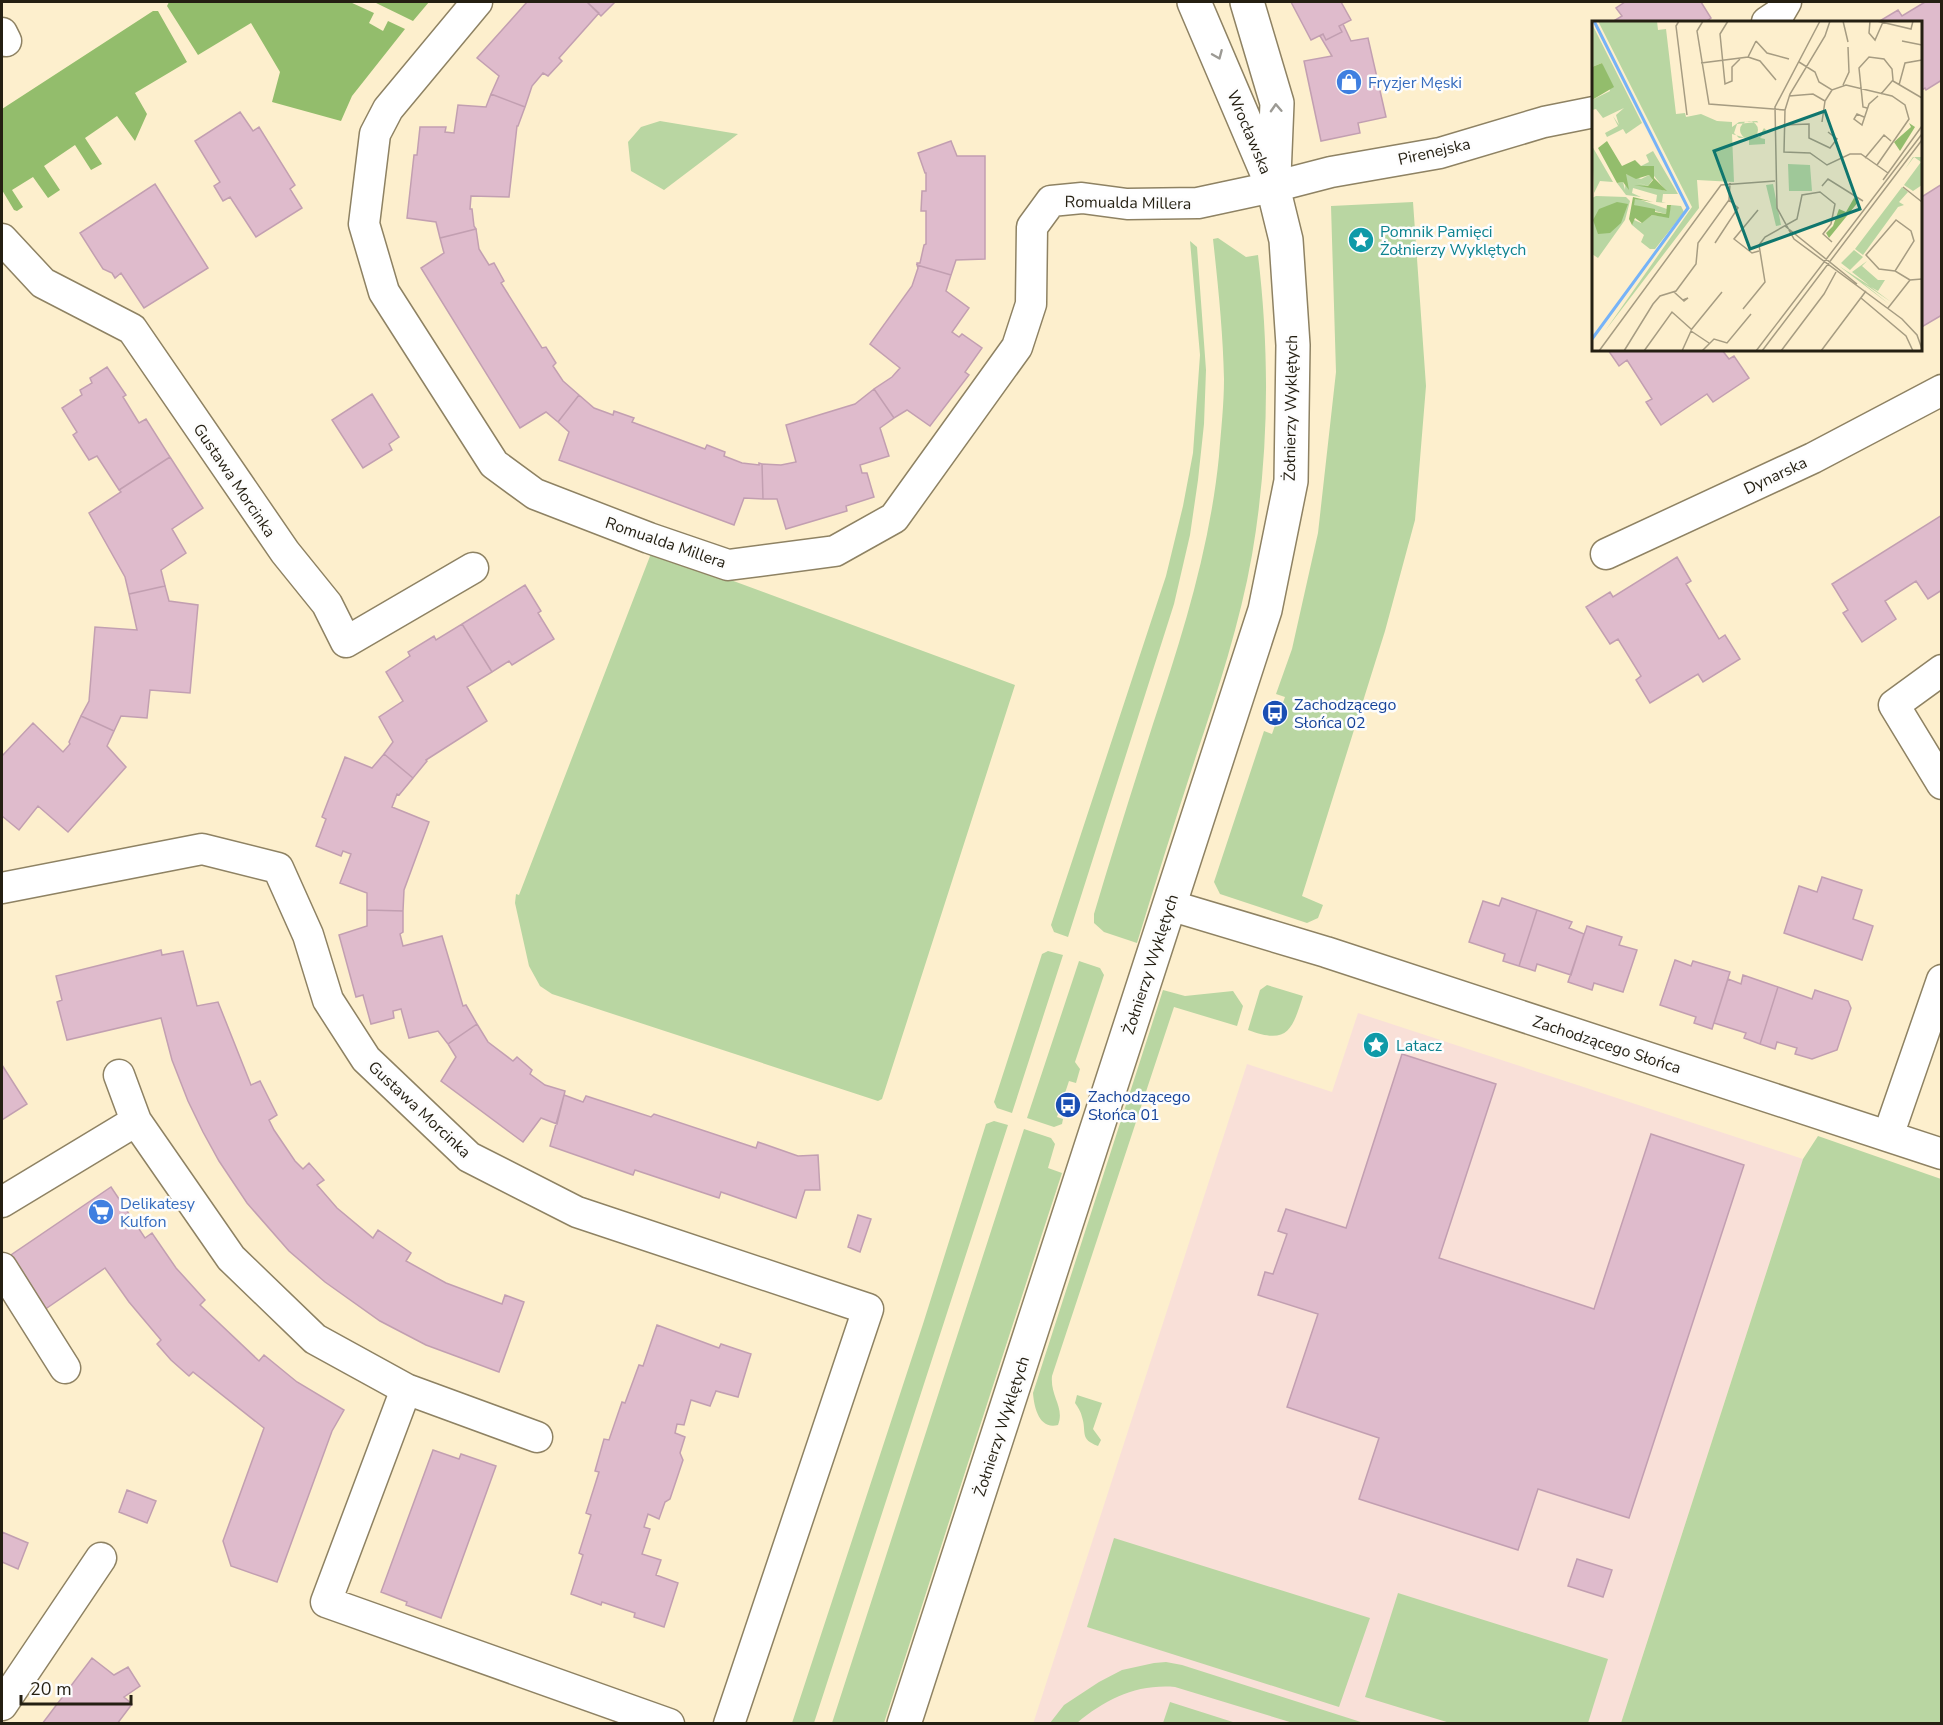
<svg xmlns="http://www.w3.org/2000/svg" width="1943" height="1725" font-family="'Nunito Sans',sans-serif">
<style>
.education{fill:#f9e0d8}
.green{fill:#b9d6a2}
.forest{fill:#93bd6c}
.building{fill:#dfbbcc;stroke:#c29fb1;stroke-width:1.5}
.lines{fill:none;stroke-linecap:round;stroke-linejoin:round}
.minor-casing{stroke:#8e8263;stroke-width:33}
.tertiary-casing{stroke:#8e8263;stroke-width:36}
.minor{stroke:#fff;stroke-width:30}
.tertiary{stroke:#fff;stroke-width:33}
.oneway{stroke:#9c9a94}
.labels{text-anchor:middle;stroke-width:5;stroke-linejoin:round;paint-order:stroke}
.shop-label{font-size:16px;fill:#366cbe;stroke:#fdfdfd;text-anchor:start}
.street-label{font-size:16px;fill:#241f12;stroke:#fdfdfd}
.culture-label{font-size:16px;fill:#0d838f;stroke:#fdfdfd;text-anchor:start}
.transit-label{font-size:16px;fill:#164399;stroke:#fdfdfd;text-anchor:start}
.inset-river{fill:none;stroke:#76b3f8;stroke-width:3}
.inset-road{fill:none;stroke:#a69c82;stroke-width:1.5}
.view{fill:#0f766e;fill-opacity:0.15;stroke:#0f766e;stroke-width:3}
.inset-edge{fill:none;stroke:#241f12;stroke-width:3}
</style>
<rect width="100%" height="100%" fill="#fdefcd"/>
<path class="education" d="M1358,1013L1803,1159L1621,1723L1033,1724L1247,1064L1332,1092Z"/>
<path class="green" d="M660,121L738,134L664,190L631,171L628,142L641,127Z
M1413,202L1426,386L1415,520L1385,631L1302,896L1323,905L1318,918L1307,923L1220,894L1214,882L1264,731L1272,734L1285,697L1276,694L1292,649L1318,533L1336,372L1331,206Z
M1218,238L1246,257L1258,255C1270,355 1269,456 1252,555C1240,623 1218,690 1196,756C1176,818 1156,880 1137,943L1104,932L1094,923V914C1113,850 1133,787 1153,724C1182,637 1210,548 1219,456C1221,431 1224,404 1224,379C1223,332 1218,285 1213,239Z
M1190,241L1197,247L1206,370L1204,424L1198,480L1190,535L1174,604L1068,937L1054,932L1051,925L1166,576L1183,506L1193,453L1200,355Z
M652,551L1015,685L882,1099L878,1101L552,994L540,986L529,966L515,903L516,894L519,895Z
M1048,951L1063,955L1012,1113L997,1108L994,1102L1042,954Z
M1079,961L1100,968L1104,975L1075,1062L1080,1069L1076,1083L1069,1081L1057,1117L1063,1119L1062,1124L1054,1127L1027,1118Z
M1267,985L1303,996C1292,1030 1288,1045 1248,1030L1260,990Z
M1163,990L1185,996L1233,991L1243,1006L1237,1026L1174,1007L1052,1376C1050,1397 1065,1407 1058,1425C1039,1430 1034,1407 1033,1393Z
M994,1121L1008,1125L814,1723H792L923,1324L986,1124Z
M1024,1129L1051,1138L1055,1144L1048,1168L1062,1173L1041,1237L884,1723H832Z
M1818,1136L1941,1179V1723H1621L1803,1159Z
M1077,1395L1102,1403L1093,1429L1101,1440L1098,1446C1079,1439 1087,1432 1082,1417C1081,1412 1078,1407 1075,1403Z
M1114,1538L1370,1618L1339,1707L1087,1627Z
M1398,1593L1608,1659L1588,1723H1450L1365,1697Z
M1166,1662L1182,1665L1364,1723H1293L1175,1687C1136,1684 1106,1699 1077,1723H1050L1064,1705L1099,1682L1122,1670L1154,1663Z
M1170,1702L1236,1723H1163Z"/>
<path class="forest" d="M169,2H350L374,13L369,23L383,31L388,21L405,29L352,96L341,121L272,102L280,72L251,23L198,55L167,6Z
M374,2H429L413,21Z
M153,11H158L187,62L135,93L147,114L135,141L117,116L85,138L102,164L91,170L75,145L44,166L60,190L48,198L33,177L12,190L23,207L17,211L14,210L2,190V109Z"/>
<path class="building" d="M527,2H587L599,13L559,58L562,61L548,76L543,73L532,86L525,107L491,94L499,76L477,58Z
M587,2H615L601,16Z
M1291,2H1341L1351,20L1339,26L1342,32L1326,40L1323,34L1311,40Z
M1625,2H1701L1711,18L1705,22H1612L1622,16L1616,8Z
M1925,2H1942V80L1926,90L1925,88L1920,91V22H1878L1898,10L1902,16Z
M1343,24L1351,41L1368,38L1386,117L1358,123L1360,133L1321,141L1304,61L1332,56L1320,36L1323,34L1326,40L1342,32L1339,26Z
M491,94L525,107L518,126H517L509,197L471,196L470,209H472L474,226L476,229L440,238L436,222L407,218L414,155H417L420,127H446L445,132L454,133L458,105L486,107Z
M240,112L253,131L259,127L295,185L290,189L302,208L256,237L230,197L223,201L214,186L220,182L195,141Z
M951,141L957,156H985V259L956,260L951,275L917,265V263H920L924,245L926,244V211H921L922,191H926V173H925L918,153Z
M155,184L208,268L144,308L121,273L115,278L112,273L103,269L80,233Z
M1942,184V315L1920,328V198Z
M476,229L479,249L489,265L494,263L504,281L501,283L542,348L546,347L556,363L553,366L563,381L579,395L558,422L546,412L520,428L421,268L444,253L440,238Z
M917,265L951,275L946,291L969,308L952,332L959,337L962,334L982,348L965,372L969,375L930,426L907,410L894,418L874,389L892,377L900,368L870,344L912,286L918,268Z
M1608,350H1722L1729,359L1734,356L1749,378L1713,402L1707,394L1661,425L1646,402L1652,399L1627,360L1619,366Z
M107,367L126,395L123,397L139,423L146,419L170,457L119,490L97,456L89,460L73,435L77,432L62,408L82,395L80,390L92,383L90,378Z
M874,389L894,418L880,428L889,456L860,465L862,473H867L874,497L846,506L847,511L786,529L777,499H763L762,464L781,465L796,462L786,425L855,404Z
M372,394L399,437L389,444L392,450L363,468L332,420Z
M579,395L594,408L613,415L614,411L634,418L632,422L705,449L707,445L725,452L724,456L742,463L759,465V463L762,464L763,499L744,498L734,525L559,460L569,432L558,422Z
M170,457L203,508L172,529L186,553L161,570L165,586L129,594L125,577L89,513L121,492L119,490Z
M1942,515V590L1928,599L1916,581L1885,601L1896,619L1862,642L1843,613L1848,610L1832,584Z
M1677,557L1691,581L1686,584L1719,639L1725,635L1740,659L1703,682L1698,674L1650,703L1636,680L1641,676L1618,639L1610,644L1586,607L1610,592L1613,597Z
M525,585L541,611L538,613L554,639L512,665L509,661L492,672L462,624Z
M165,586L169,601L198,605L190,693L150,690L147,718L121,716L114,731L81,716L89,701L95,627L137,630L129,594Z
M462,624L492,672L467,687L487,721L426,760L427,761L413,778L384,754L393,742L379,717L403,701L386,672L410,656L408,652L434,636L436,640Z
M81,716L114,731L107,746L126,767L68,832L38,806L19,830L2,816V756L33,723L63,752L70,744L69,742Z
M384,754L413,778L399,795L397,794L392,807L429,822L404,890L403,911L367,910V893L340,883L351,854L343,851L341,856L316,846L326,819L322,817L345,757L372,768Z
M1822,877L1862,890L1853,919L1873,926L1862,960L1784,933L1799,886L1817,892Z
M1502,898L1537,910L1519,966L1503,961L1505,954L1469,942L1483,901L1499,906Z
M367,910L403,911V932L400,934L403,946L442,936L463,1006L466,1005L477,1024L448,1044L438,1031L409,1038L401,1009L393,1011L394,1018L371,1024L363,995L356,997L339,935L367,926Z
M1537,910L1572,922L1569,928L1584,934L1571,975L1537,964L1535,971L1519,966Z
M1587,926L1622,937L1619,945L1637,950L1623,992L1594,983L1592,990L1568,982Z
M161,950L162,955L183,951L197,1006L218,1002L251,1085L260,1081L277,1115L269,1120L274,1130L295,1161L303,1169L309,1163L324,1180L317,1185L337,1208L373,1238L378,1230L411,1253L406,1261L446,1283L502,1304L505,1295L524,1302L499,1372L426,1345L380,1321L325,1282L289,1251L247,1203L219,1161L203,1132L188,1101L172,1060L161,1018L67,1040L57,1002L62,1000L56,976Z
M1675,960L1691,966L1693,961L1730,972L1712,1029L1694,1023L1696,1017L1660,1005Z
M1743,975L1778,987L1760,1044L1744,1038L1746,1033L1714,1023L1728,979L1741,984Z
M1778,987L1812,999L1815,990L1848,1001L1851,1008L1837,1050L1812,1059L1795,1054L1797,1048L1777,1042L1775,1049L1760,1044Z
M477,1024L488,1042L513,1061L517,1057L532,1070L530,1074L545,1085L565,1091L557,1124L541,1118L523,1142L441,1081L456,1057L448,1044Z
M1402,1054L1496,1084L1439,1258L1594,1309L1651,1134L1744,1165L1629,1518L1538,1489L1518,1550L1359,1499L1379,1438L1287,1407L1318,1314L1258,1295L1265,1272L1273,1274L1287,1234L1278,1231L1286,1209L1346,1228Z
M2,1065L27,1104L2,1120Z
M564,1095L583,1102L586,1096L651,1117L654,1114L756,1148L758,1142L798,1156L818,1155L820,1190H805L796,1218L721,1192L719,1198L635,1170L633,1175L550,1146Z
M111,1187L145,1238L152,1233L176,1268L205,1300L200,1305L259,1361L264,1355L297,1382L344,1410L332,1431L277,1582L231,1566L223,1541L264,1428L193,1372L189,1376L171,1360L157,1344L161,1340L129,1302L105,1268L44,1310L8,1257Z
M858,1215L871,1219L860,1252L848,1247Z
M657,1325L719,1348L721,1344L751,1354L738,1397L716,1391L710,1406L691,1400L684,1425L677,1424L675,1433L685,1437L680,1453L683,1460L670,1499L665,1502L659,1519L648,1514L644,1527L650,1529L642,1554L661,1560L656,1575L678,1583L664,1627L634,1617L635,1613L602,1602L601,1605L571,1594L583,1555L579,1553L591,1515L586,1513L599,1472L595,1471L604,1439L609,1440L622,1402L625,1403L639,1365L643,1366Z
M433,1450L459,1459L461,1454L496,1466L441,1618L406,1605L407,1602L381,1592Z
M127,1490L156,1501L147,1523L119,1512Z
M2,1532L28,1543L18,1569L2,1562Z
M1577,1559L1612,1570L1603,1597L1568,1586Z
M92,1658L114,1675L128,1667L140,1686L124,1697L132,1704L117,1724H42Z"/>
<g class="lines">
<g class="minor-casing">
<path id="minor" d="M477,2L388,109L375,134L364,224L384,292L494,464L535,494L649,538L728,565L835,551L894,518L1017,347L1031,304L1032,227L1051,201L1082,198L1127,204L1198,203L1273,187L1331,172L1440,153L1544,122L1594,112
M1767,22L1779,14L1786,2
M2,33L6,41
M2,239L43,283L132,329L285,552L327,604L346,642L473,568
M1606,554L1813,458L1942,390
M1942,670L1894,705L1942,784
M2,888L202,849L278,868L308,935L328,1000L366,1059L469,1157L577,1212L868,1309L729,1724
M1169,905L1326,952L1942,1154
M119,1075L136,1121
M1888,1136L1942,980
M2,1202L136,1121L231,1258L315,1339L406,1389L326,1602L669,1724
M2,1268L65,1368
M406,1389L537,1437
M2,1705L101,1558"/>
</g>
<g class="tertiary-casing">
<path id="tertiary" d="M1247,2L1277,103L1274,176
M904,1724L1265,610L1291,481L1293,345L1286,240L1273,187L1194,2"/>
</g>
<use href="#minor" class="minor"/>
<use href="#tertiary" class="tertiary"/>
</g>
<defs><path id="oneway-chevron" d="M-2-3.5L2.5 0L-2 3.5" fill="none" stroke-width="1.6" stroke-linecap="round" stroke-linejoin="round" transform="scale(1.5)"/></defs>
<g class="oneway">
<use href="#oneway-chevron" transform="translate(1218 55) rotate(67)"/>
<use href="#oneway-chevron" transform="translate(1276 108) rotate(-93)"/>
</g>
<defs>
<g id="shop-disc" transform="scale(1.35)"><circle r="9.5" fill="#3f7fe0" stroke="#fdfdfd"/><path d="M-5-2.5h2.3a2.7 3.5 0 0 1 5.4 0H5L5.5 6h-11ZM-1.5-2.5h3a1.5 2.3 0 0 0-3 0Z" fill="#fff"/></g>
<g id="sight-disc" transform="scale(1.35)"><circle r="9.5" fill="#0f9aa8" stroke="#fdfdfd"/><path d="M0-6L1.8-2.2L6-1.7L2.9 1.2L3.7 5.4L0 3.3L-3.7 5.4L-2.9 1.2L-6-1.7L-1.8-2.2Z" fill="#fff"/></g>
<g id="bus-disc" transform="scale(1.35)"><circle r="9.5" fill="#1a4fb4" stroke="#fdfdfd"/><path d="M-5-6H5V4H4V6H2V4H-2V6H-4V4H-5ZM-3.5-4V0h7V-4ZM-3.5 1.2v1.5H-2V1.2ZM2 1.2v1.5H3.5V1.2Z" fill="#fff"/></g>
<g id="supermarket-disc" transform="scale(1.35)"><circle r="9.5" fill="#3f7fe0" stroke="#fdfdfd"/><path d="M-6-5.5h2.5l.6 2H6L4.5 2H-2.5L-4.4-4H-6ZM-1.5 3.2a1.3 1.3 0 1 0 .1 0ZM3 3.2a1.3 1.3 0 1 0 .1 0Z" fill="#fff"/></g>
</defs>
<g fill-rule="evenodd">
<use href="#shop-disc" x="1349" y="82"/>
<use href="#sight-disc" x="1361" y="240"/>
<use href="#bus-disc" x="1275" y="713"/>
<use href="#sight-disc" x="1376" y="1045"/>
<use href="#bus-disc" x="1068" y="1105"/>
<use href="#supermarket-disc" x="101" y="1212"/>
</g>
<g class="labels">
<g class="shop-label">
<text x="1368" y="88">Fryzjer Męski</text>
<text x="120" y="1209">Delikatesy<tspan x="120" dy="18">Kulfon</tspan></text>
</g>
<g class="street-label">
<text transform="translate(1250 132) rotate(67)" y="6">Wrocławska</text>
<text transform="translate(1434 151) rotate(-13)" y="6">Pirenejska</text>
<text transform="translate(1128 202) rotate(1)" y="6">Romualda Millera</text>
<text transform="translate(1290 408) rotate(-89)" y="6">Żołnierzy Wyklętych</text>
<text transform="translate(1775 475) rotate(-25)" y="6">Dynarska</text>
<text transform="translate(235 480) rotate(56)" y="6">Gustawa Morcinka</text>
<text transform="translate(666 542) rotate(19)" y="6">Romualda Millera</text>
<text transform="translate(1150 964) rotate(-72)" y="6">Żołnierzy Wyklętych</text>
<text transform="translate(1607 1044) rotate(18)" y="6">Zachodzącego Słońca</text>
<text transform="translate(420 1109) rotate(43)" y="6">Gustawa Morcinka</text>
<text transform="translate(1001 1426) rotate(-72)" y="6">Żołnierzy Wyklętych</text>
</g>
<g class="culture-label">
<text x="1380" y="237">Pomnik Pamięci<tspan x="1380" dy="18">Żołnierzy Wyklętych</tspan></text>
<text x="1396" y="1051">Latacz</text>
</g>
<g class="transit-label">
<text x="1294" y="710">Zachodzącego<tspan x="1294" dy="18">Słońca 02</tspan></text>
<text x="1088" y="1102">Zachodzącego<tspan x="1088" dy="18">Słońca 01</tspan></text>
</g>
</g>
<g transform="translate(1592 21)">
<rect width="330" height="330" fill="#fdefcd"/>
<path d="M6,0H65L66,9L74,8L84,93L93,92L94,96L109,93L125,100L140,101V106L147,101L165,100L174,109L168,117L173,118V123L157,124V118L140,113L142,161L105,159L107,187L13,310L100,186ZM166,101L172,107L167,116L147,117L142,112L145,103ZM0,3L50,102L34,113L31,108L15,116L13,112L26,105L21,95L27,104L24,94L32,87L11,97L4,88L0,89V79L18,70L10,42L0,46ZM148 109a9 9 0 1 1 18 0a9 9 0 1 1-18 0ZM0,125L21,161L8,160L2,172ZM61,130L86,173H71L70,181L74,182L64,181L65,174L41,167L40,172L49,176L34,174L25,162L31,161L33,169L34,153L49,158L57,154L61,158L56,165L43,161L74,170L55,146L49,145L43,139L49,145L57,141L54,134ZM321,136H330V164L321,170L312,164L329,141L322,136L313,148ZM196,143L218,144L220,170H197ZM181,163L189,204L184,205L174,164ZM310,166L316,171L307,181L312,184L306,186L271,234L263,228ZM4,175L34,176L38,180L33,199L6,237L0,233V177ZM43,177L75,188L74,193L41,184ZM79,184L89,185L92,191L63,228H58L49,221L52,214L40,204V198L49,202L60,194L76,196ZM262,229L271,236L258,249L249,242ZM275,240L270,245L286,259H293L286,270L279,266L299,281L271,262L297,283L247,245L278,265L260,251Z" fill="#b9d6a2" fill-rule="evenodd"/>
<path d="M10,42L22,66L0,79V46ZM317,102L323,106L308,130L302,121L319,106ZM15,120L30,145L43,139L49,145H62V157L75,170L42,164L56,165L61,159L57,154L44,158L34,153L37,169L31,161L25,162L6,127ZM41,176L61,181L43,178L42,184L63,188V191L74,193L75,184H79L77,197L60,194L50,202L43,197L40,204L37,198ZM262,177L267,180L237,217L234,212L241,205L247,188L254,191ZM25,181L36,183L29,202L18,212L6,213L1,199L7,188Z" fill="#93bd6c"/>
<path class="inset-river" d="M0,318L96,187L2,0"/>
<path class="inset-road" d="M87,0L84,5L95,94M111,0L105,10L117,83L193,89L192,131L218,132L235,144L258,133H269L296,152M136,0L128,13L133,63L140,60V46L148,38M228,0L183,86L185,187L202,218L310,298L325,314L330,328M251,0L256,21M278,0L277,12L283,19L291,1M285,0L319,8L321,0M164,20L175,32L197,38M310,20L330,24M156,36L168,40L184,59M207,41L223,51L227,61L240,69L254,64L300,75L313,84L317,98L285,144M109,42L156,36L164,20M301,60L330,77M251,64L257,51L256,26M307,64L313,42L330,39M197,75L221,73L233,80M275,87L271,86L267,47L277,36L292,38L300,48L301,59L289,73M193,89L198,73L233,15L238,0M272,96L265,93L262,98L270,104L277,83L286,75M230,101L233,80L240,69M191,104L217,103V117L238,127L245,118L236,111M273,137L292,114L299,120M291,159L330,105M230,165L236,158L271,180M311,166L330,181M166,189L142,218L160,232L167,230M193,205L265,263M123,222L146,187L137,179M303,250L287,248L274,234L304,199L319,210L322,220L303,250L318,259M82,271L92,280L96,277L91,279M269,277L314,315L321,330M296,287L318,259L330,258M151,288L173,261L167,224L173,216L205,198L210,174L228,171L243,183L239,203L231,213L240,221M99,309L130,271M7,330L129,164L183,160M32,330L61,283L68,275L84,270L104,243L106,222L137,179L138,162M52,330L80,291L99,308M90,330L99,310L117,322M110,330L122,318L135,322L159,293M164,330L330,113M170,330L330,119M189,330L232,273L244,251M229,330L274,270"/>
<path class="view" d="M233,90L268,188L158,228L122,130Z"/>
<rect width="330" height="330" class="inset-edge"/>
</g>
<rect width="1943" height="1725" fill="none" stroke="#241f12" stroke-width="6"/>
<path d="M21 1695v9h110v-9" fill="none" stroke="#241f12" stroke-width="3"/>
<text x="30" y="1695" font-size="18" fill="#241f12" stroke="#fdfdfd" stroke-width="4.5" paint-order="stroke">20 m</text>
</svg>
